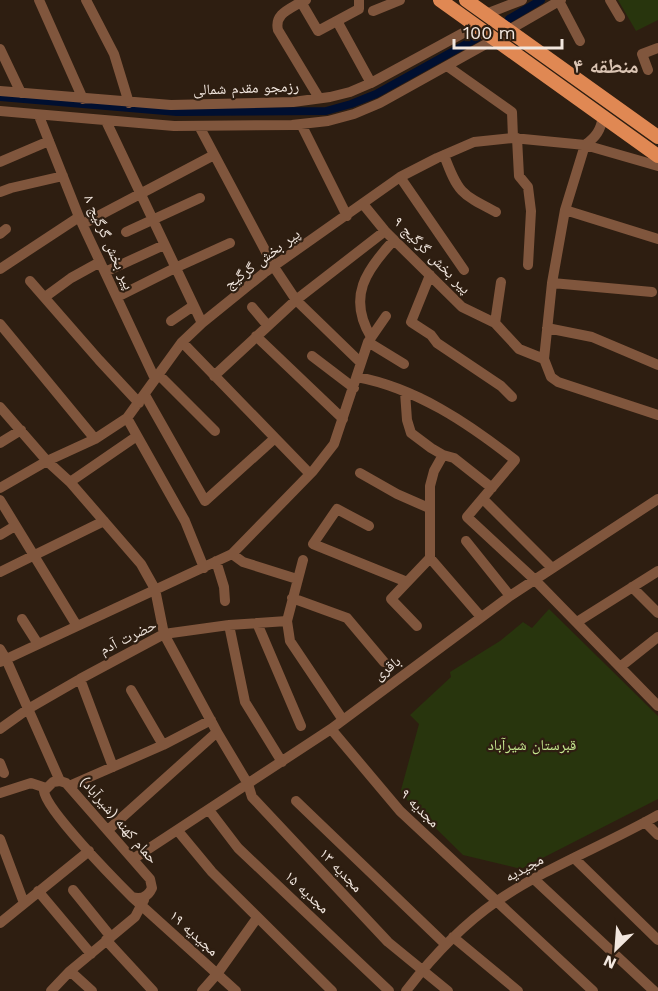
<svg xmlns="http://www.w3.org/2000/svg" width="658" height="991" font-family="'Work Sans','Noto Naskh Arabic',sans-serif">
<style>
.green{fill:#28350d}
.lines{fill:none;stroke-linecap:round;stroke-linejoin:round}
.canal{stroke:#000f30;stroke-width:8}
.minor{stroke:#80563d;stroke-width:10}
.major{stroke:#e08853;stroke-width:14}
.labels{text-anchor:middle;stroke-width:4.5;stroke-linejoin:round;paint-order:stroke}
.street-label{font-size:15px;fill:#f2e7df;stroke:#2e1e11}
.park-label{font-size:15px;fill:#c7e990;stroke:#2e1e11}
.district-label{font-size:21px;font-weight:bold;fill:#dbc5b4;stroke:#2e1e11}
</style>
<rect width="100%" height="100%" fill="#2e1e11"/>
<path class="green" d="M618,0H658V20L636,31Z
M549,609L658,716V799L521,869L463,855L402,795L401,790L419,724L410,715L451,677L450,672L500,641L523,622L532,628Z"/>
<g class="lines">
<path class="canal" d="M509,19L541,0
M0,97L177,112L326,111L351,104L376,94L477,38"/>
<path class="minor" d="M39,0L83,99
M86,0L114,54L129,103
M306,0L301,2L318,31L359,9V0
M610,0L620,17
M559,1L580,41
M301,2C290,9 274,14 278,30L319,98
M373,11L400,0
M486,14L522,0
M337,21L371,83
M509,30L561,0
M0,49L21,93
M447,66L512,112L513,138
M648,70L642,54L658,48
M0,91L171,105L293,102L330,97L350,92L371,83L476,26
M0,111L174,126L292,125L328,121L354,114L380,103L495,39
M39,116L79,217L155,379
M106,121L202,323
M301,124L347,216
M199,126L274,267L296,300L361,363
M517,138L519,176L528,187L531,211L528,265
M585,145L565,210L552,283L544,359L551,377L558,382L658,415
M585,145C596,137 601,130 603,116
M444,155C458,193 461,194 496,212
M0,162L49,141
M400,177L464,270
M0,192L11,188L63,176
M363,204L385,231L462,307L495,323L519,349L544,359
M565,210L658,239
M83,224L214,155
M126,232L200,198
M0,234L6,229
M0,269L79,217
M105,272L164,245
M430,275L411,322L431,335L437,343L501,386L512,397
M30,281L99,360L139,403
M552,283L652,292
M45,297L71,278L100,262
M117,297L175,268L230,243
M252,307L268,326
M171,321L193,306
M495,323L501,282
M0,324L95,439
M547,328L592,337L658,365
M256,336L343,419
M371,337C347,297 366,270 394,240
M182,342L310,474
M368,342L404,364
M312,356L354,388
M158,374L215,431
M214,376L296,300L385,231
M357,377C416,388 468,423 515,460L467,517L535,580L658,706
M405,392L407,420L411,433L431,448L443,455L454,458L492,488
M145,395L205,501L275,438
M0,407L47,461L70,482L141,564L155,589L164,634L217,732L248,784L252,797L388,942L448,991
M127,418L185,521L204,568
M0,443L21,430
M360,473L397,494L429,508
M70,482L137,436
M0,488L47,461L95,439L127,418L182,342L202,323L264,273L400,177L437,158L474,142L513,138L585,145L658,166
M483,499L552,568
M0,500L77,626
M369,526L337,509L313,544L407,582
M0,535L15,526
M466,541L510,596
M232,554L243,562L297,579
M430,558L481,617
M303,560L287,621L290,641L343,720
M216,561L224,587L225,601
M0,572L104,521
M632,587L658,613
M292,598L347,618L384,662
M22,619L38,644
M577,622L658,571
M257,623L301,726
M229,625L245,702L282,762
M417,626L391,599L430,558V486L434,471L443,455
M0,649L6,659L60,781
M0,662L232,554L313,471L334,444L368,342L386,316
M620,667L658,637
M80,679L113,767
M131,690L163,745
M0,729L28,709L80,679L164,634L229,625L287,621
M331,729L400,811L593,991
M0,763L4,773
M60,781L66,783L150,879L152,888C148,897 141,900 132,897C115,880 46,810 44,791L53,782Z
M69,786L163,745L211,720
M0,793L31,783L46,788
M296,801L445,944
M209,810L238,848L389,991
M645,822L658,835
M108,830L217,732
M178,831L212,872L332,991
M0,839L24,903
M574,858L658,940
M133,859L331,729L510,596L658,499
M534,879L654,991
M73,890L111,937
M38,891L91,954
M132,897L236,991
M0,923L89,851
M453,937L518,991
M106,940L153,991
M70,971L92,991
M51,991L70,971L135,917L144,900
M202,991L217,974L257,918
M406,991C432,957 461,926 497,901C547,867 605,845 658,815"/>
<path class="major" d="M440,0L658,156
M466,0L658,137"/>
</g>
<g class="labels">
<g class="street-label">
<text transform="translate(246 88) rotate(-2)" y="5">رزمجو مقدم شمالی</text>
<text transform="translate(109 242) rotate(66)" y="5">پیر بخش گرگیج ۸</text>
<text transform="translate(432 255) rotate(45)" y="5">پیر بخش گرگیج ۹</text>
<text transform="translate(262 259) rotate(-37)" y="5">پیر بخش گرگیج</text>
<text transform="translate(128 637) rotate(-26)" y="5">حضرت آدم</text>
<text transform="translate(387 668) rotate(-37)" y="5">باقری</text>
<text transform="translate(420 808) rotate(45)" y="5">مجدیه ۹</text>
<text transform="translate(119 820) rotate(49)" y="5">حمام کهنه (شیرآباد)</text>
<text transform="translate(524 868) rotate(-29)" y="5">مجیدیه</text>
<text transform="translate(341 870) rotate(46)" y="5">مجدیه ۱۳</text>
<text transform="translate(307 892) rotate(43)" y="5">مجدیه ۱۵</text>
<text transform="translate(194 933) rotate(42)" y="5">مجیدیه ۱۹</text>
</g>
<g class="park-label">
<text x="532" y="750">قبرستان شیرآباد</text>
</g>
<g class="district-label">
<text x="606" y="73">منطقه ۴</text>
</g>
</g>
<g transform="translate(616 949) rotate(205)" stroke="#2e1e11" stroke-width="4.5" paint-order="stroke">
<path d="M0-4.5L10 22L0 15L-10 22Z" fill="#f2e7df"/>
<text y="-9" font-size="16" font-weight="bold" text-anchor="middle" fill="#f2e7df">N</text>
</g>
<path d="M454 39v9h108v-9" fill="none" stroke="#f2e7df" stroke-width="3"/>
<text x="463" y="39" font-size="18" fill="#f2e7df" stroke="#2e1e11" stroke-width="4.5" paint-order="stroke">100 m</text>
</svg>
